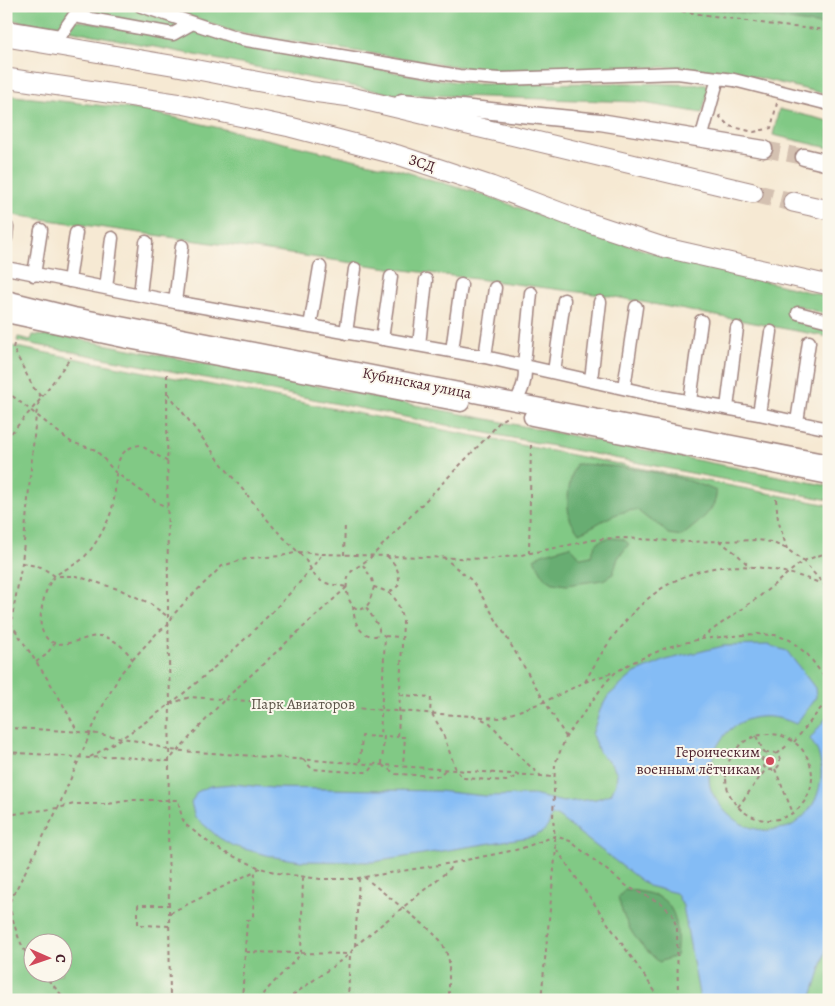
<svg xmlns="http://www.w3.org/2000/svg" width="835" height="1006" font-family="Alegreya,serif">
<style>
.green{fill:#81c985;stroke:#667458;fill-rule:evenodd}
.forest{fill:#68ad72;stroke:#59664e}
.water{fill:#84bcf5;stroke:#676e90}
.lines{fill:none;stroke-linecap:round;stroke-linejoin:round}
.major-tunnel{stroke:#d4c1b1;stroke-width:16;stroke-dasharray:16 8;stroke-linecap:butt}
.highway-tunnel{stroke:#d4c1b1;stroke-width:19;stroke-dasharray:19 9;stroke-linecap:butt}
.minor-casing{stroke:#a0847f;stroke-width:15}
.major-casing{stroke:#a0847f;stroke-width:19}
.highway-casing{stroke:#a0847f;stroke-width:21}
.path{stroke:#a0847f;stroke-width:2;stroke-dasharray:4 4;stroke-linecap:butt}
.minor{stroke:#fff;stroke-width:12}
.major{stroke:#fff;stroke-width:16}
.highway{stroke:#fff;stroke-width:19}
.poi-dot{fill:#d1495b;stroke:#fbf7ec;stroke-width:2}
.labels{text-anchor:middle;stroke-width:4;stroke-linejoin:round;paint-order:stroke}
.street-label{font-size:15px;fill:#4a1f2b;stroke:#fbf7ec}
.park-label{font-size:15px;fill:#5a5246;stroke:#fbf7ec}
.poi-label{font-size:15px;fill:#4a1f2b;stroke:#fbf7ec;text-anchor:end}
</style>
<rect width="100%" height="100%" fill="#fbf7ec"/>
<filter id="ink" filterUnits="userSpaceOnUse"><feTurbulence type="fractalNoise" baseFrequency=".02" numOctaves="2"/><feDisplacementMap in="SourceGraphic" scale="10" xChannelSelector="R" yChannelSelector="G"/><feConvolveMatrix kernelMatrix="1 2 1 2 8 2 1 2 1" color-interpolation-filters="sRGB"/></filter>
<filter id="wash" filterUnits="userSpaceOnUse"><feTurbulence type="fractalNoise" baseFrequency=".0096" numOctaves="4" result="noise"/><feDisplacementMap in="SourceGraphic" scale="20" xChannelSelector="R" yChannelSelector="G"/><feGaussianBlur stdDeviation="1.12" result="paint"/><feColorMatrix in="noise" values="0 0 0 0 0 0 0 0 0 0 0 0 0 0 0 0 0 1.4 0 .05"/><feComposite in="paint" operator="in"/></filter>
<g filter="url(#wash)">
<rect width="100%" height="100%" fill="#f6e9d3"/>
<path class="green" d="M6,6H127L182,25L173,31L74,13L61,29L6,19Z
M162,6H829V95L739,73L677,67L493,72L262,37L231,31Z
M76,20L175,38L191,29L243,46L429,78L472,84L626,83L710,85L702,113L638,102L392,94L69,30Z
M6,95L142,110L396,169L490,197L574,228L663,256L829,297V316L797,305L794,317L829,327V337L610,296L389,268L6,214Z
M779,109L829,121V148L773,135Z
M33,335L68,337L829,486V500L17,341L18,337L31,340Z
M6,345L829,505V1000H6ZM32,944H62V974H32Z"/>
<path class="forest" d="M695,6H829V26Z
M576,464C619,465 677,473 716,491C718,510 695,525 682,536L668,534L659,525L648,519L637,510C612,511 601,524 579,533C577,530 574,526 572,523C564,509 569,478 576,464Z
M609,538L623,539L629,544L618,558L613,574L603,580L566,585L553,583L544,577L534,559L542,554L570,546L581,558L591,556C594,545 597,540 609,538Z
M625,889C635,891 647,892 657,896C679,906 679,936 676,956L659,962C635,940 627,930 618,898Z"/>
<path class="water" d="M768,645L787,651L815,688L816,697L796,724C760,707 723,720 712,760C710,767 708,779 710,786C712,795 718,802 723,809C733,821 747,828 762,830C769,831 778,829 785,828C791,827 794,824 798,821C818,806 825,780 819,756C818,750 813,744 810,739L829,714V941L811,1000H700L683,906L676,893L648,886L557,816H551C549,828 545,831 535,836L373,862L301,861L274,857L233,846L218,837L195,817L191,803L197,792L210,786L233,784L273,788L438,791L485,796L533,795L563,802L596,799L611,794L616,783L617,773L612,765L599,752L592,735L600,710L608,696L635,673L666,660L723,646Z"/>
</g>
<g filter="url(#ink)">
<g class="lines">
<path class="major-tunnel" d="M764,149L804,157"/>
<path class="highway-tunnel" d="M753,193L793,202"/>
<g class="minor-casing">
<path id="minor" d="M141,6L241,39L459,76L499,79L677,73L734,80L829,104
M6,27L60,36L74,16L173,34L191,24
M701,139L718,78
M6,238L7,227
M6,268L175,302L485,357L658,396L759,414L829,429
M34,275L41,230
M69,281L76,233
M106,288L112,238
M140,295L146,242
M175,302L182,246
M798,313L829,321
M310,326L320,267
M346,333L355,269
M382,339L391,277
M419,345L426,280
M452,351L461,285
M485,357L495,288
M554,372L564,300
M591,380L600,302
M624,388L636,307
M690,401L701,321
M516,402C522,390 527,379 524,365L531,293
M727,408L737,328
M759,414L771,332
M797,422L809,342"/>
</g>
<g class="major-casing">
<path id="major" d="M402,102L600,122L764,149
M804,157L829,163
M6,299L74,316L829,463
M6,314L128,340L461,403
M532,417L829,476"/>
</g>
<g class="highway-casing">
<path id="highway" d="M6,37L177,66L313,92L351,97L753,193
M6,78L182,104L290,127L398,155L491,186L578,219L666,248L829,285
M793,202L829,210"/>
</g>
<path class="path" d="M626,6L666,9L781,26L829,30
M721,115L720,117L729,126L754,132L771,128L777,103
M14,344L13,348L33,387L42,398
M167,374L168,616L170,704L168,824L170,1000
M6,391L71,442L96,450L115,472L158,503L167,507
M168,393L225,468L275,529L305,559L315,576L321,581L329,584L347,587
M6,439L39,401L71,357
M776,499L778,520L787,549
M719,541L737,554L750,567
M529,553L531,444
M344,555L345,523
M387,556C396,564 401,573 398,586L390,592
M443,557L470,579L477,588L566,737
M22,563L41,567L55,576H76L121,590L149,603L167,616
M363,565L372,579L374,587C397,594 397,600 403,621L398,737H405L403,765
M374,587L369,603L366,607L360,610C346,606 343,583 351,572C353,569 369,560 373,555L488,436L500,421L510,415
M353,606C354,621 358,636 376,636L379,632V627L366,607
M6,616L56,692L78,732
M6,636L11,623L22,563L36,415L39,401
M385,636L403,637
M701,638L760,596L803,561L829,552
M133,660C126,649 113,637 100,636C81,636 52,657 42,630C37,618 46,583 55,576C61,571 69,568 75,564C85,559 92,548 98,539C104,529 111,516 113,504C119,482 108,450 140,445L168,462
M36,662L46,655L55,643
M585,682C640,579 706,541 820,583
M400,695L431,697L430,714
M170,704L190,697L500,718L546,701L585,682L614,672
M432,714L442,731L456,770L463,778L506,781L520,775
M482,719L490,723L522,759L541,776
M6,728C61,730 117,732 168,750L554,777
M726 777a43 43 0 1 1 86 0a43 43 0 1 1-86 0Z
M756,736L765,754
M794,742L829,698
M762 761a9 9 0 1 1 18 0a9 9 0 1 1-18 0Z
M6,752L89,758L114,756L168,761L225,699L347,587
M777,754L789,744
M90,757C152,722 206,678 256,628C279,605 303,581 322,554
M303,759L312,769L352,772H369L376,763
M360,762L362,736L380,737L385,636L379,632
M382,764L384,736L398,737
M382,765L396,774L439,776L446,769
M775,769L793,813
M738,807L766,769
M6,815L58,808L74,804H108L132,800H178L182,818L186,825L212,845L224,852L260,868L278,873L320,879H352L452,863L520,849L555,836L570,841L628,887L661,903L672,914L677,928L678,1000
M557,850L661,1000
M364,877L428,928L440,940L446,951L449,961V1000
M6,896C14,919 16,942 32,961
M6,909L58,808L100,711L121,673L143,648L158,632L168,625L174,614L187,600L222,566L249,558L281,556L299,552L322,554L490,559L521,555L598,539L623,538L686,542L758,540L771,542L787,549L803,561L829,590
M170,913L255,871
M169,926L138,925V905H170
M355,946L359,878
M246,952L350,954
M43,974L66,1000
M242,1000L247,920H250L253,917L255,871L260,868
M257,1000L301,954L303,877
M286,1000L350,954L355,946L449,870L452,863
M348,1000L350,954
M541,1000L556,849L553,818L555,764L566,737L606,682L616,672L631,663L668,647L700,639L755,634L775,635L790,640L808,655L829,683"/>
<use href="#minor" class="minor"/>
<use href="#major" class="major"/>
<use href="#highway" class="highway"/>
</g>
</g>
<circle class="poi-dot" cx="770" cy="761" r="5"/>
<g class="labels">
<g class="street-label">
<text transform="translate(422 163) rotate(18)" y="5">ЗСД</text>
<text transform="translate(417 383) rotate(11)" y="5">Кубинская улица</text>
</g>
<g class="park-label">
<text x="303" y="709">Парк Авиаторов</text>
</g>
<g class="poi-label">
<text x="760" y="757">Героическим<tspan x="760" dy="17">военным лётчикам</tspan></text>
</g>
</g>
<rect width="835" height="1006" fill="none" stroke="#fbf7ec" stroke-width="25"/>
<g transform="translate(48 958) rotate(92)"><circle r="24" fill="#fbf7ec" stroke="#b4a19f"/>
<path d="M0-4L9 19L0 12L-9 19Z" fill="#d1495b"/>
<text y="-8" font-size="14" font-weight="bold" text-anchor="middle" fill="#4a1f2b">С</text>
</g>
</svg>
